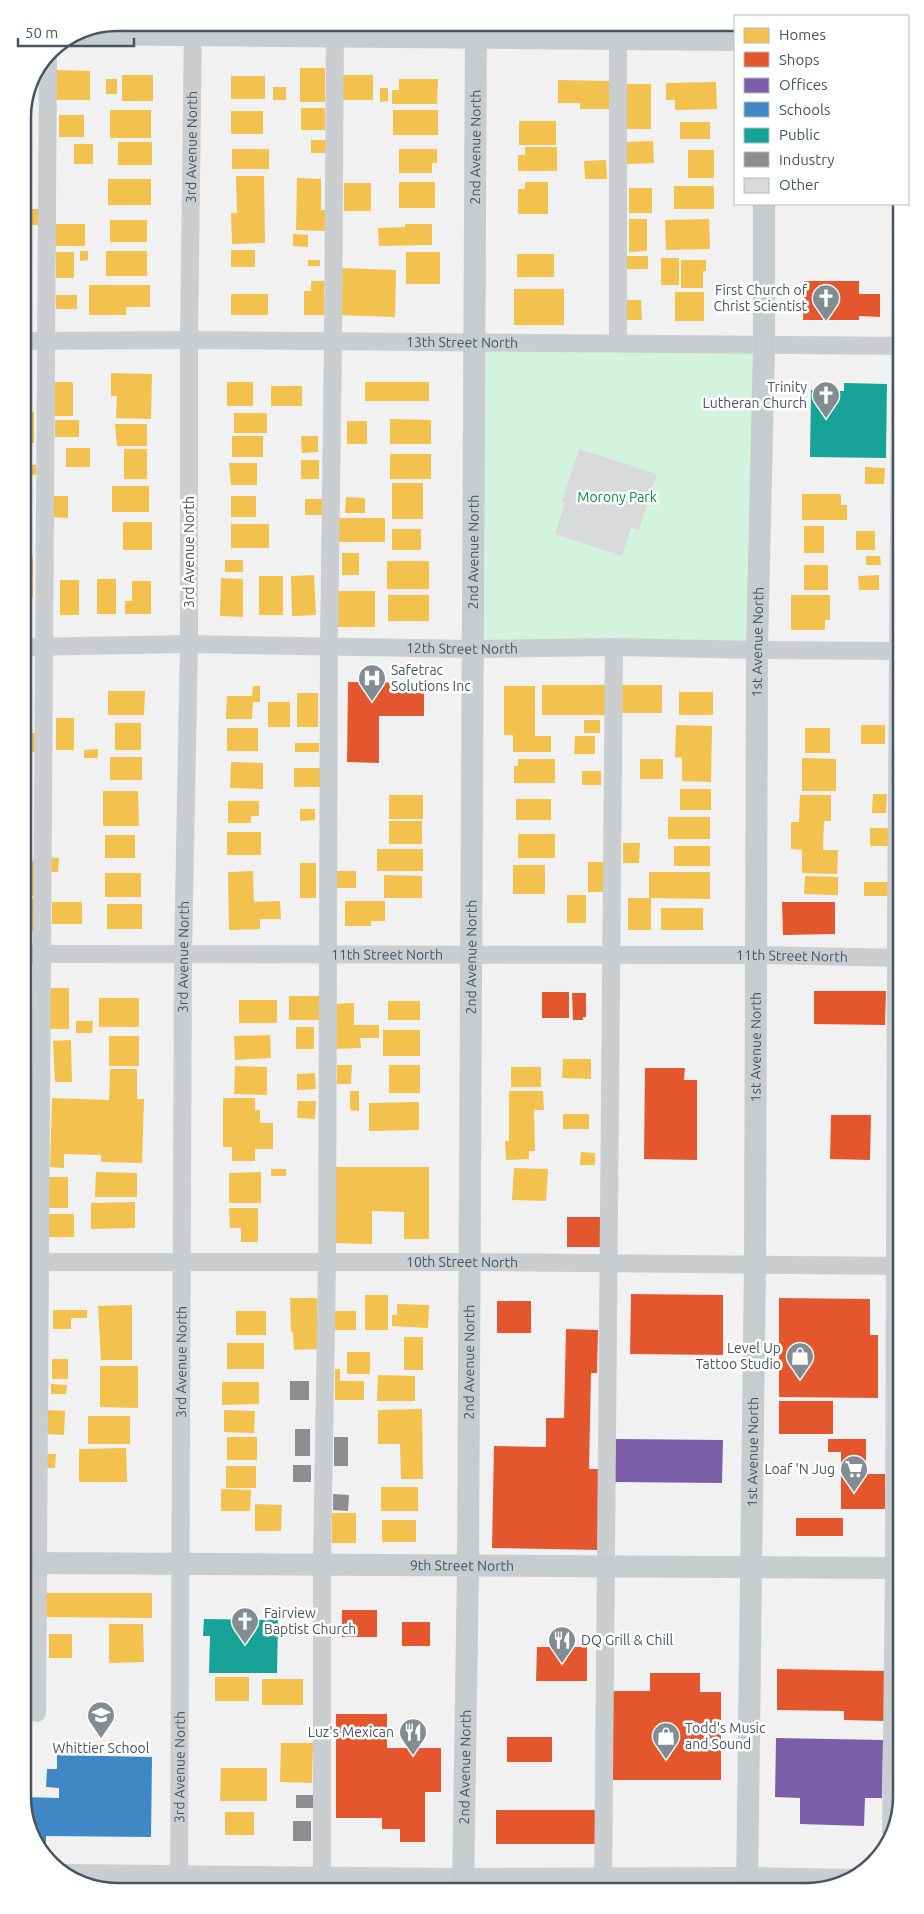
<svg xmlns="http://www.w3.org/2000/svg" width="924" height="1914" font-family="Ubuntu,sans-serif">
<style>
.green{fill:#d4f3de}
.homes{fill:#f2c14e}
.shops{fill:#e4572e}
.offices{fill:#7b5ea7}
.schools{fill:#3f88c5}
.public{fill:#17a398}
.industry{fill:#8d8d92}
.building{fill:#d8d9da}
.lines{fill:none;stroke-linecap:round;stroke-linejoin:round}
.minor{stroke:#caced1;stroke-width:18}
.major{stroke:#c7cccf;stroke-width:22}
.labels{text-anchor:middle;stroke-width:5;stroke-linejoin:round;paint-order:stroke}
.street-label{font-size:14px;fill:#465560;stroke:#fff}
.poi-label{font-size:14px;fill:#465560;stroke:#fff;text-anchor:end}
.park-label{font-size:14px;fill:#0d8644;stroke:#fff}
.rim{fill:none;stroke:#465560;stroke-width:2.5}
</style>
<rect width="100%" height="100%" fill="#f2f1f1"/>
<path class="green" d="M475,342L764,345L757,650L474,649Z"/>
<path class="homes" d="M300,68H325V102H300Z
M56,70L90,71V100H56Z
M122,75H153V101H122Z
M341,75H373V100H341Z
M231,76H265V99H231Z
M106,79H117V94H106Z
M399,79H438L437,104H392V90H399Z
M558,80L610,81V109H580V103H558Z
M716,82L717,109L675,110V100H666V83Z
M625,84H651V129H625Z
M273,87H286V100H273Z
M380,88H388V101L380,102Z
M301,108H325V130H301Z
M110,110H151V138H110Z
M393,110H438V135H393Z
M231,111H263V134H231Z
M59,115H84V137H59Z
M519,121H556V145H519Z
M680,122H710V139H680Z
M311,140H327V153H311Z
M653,141L654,163L626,164V142Z
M118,142H152V165H118Z
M74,144H93V164H74Z
M525,147H557V171H518V155H525Z
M232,149H269V169H232Z
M399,149H437V163H432V173H399Z
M688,150H714V178H688Z
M606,160L607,179H585L584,161Z
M236,176H264L265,243L232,244L231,213H237Z
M297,178L321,179V210H326V231L296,230Z
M108,179H151V205H108Z
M399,182H435V208H399Z
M525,182H548V214H518V189H525Z
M344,183H371V211H344Z
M674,186H714V209H674Z
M629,188H652V213H629Z
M23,209H38V225H23Z
M629,219H647V251L629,252Z
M709,219L710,249L666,250L665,220Z
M110,220H147V242H110Z
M55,224H85V246H55Z
M405,224H432V245L379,246L378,228L405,227Z
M293,234L308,235V247L293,246Z
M231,250H255V267H231Z
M80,251H88V260L80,261Z
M106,251H147V276H106Z
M56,252H74V278H56Z
M406,252H440V284H406Z
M517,254H554V277H517Z
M622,256H648V269H622Z
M661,258H679V285H661Z
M308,260H320V266H308Z
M681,260H706V271H703V288H681Z
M341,268L396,270L395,317L339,315Z
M311,281H324V315H304V291H311Z
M89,285H150V307H126V315H89Z
M514,289H564V325H514Z
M675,292H704V321H675Z
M231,294H268V315H231Z
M56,295H77V309H56Z
M621,300H641L642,320H621Z
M111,373L152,374L151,419L116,418L117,396H111Z
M53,382H73V416H53Z
M227,382H253V406H227Z
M365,382H429V401H365Z
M271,386H302V406H271Z
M23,412H34V443H23Z
M234,413H267V433H234Z
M390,419L431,420V444H390Z
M55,420H79V437H55Z
M347,421H367V444H347Z
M115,424H147V446H117Z
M232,436H263V457H232Z
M301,436H318V452L302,453Z
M66,448H90V467H66Z
M124,449H147V479H124Z
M390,454H431V479H390Z
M301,460H319V479H301Z
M229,463H257V485H231Z
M23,464L36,465V475H23Z
M865,467L885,468L884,484H865Z
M392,483H423V519H392Z
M112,486H149V512H112Z
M802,494H841V505H847V520H802Z
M52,496H68V518L51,517Z
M231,496H256V517H231Z
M346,497L365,498V513H345Z
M305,499H322V515H305Z
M23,518H28V535H23Z
M337,518H385V542H337Z
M123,522H152V550H123Z
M231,524H269V548H231Z
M804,526H824V553H804Z
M392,529H421V550H392Z
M856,531H875V550H856Z
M342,553H359V575H342Z
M866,556H880L881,565H866Z
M23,557H33V597H23Z
M225,560H243V572H225Z
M387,561H429V589H387Z
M804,565H828V590H804Z
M314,575L316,615L292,616L291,576Z
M879,575V590H859L858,576Z
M259,576H283V615H259Z
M221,578L243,579V617L220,616Z
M97,579H116V614H97Z
M60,580H79V615H60Z
M132,581H151V614H125V601H132Z
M336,591H375V627H336Z
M388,595H429V621H388Z
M791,595H830V620H825V630H791Z
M542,685H607V715H542Z
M621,685H662V713H621Z
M253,686H260V702H253L252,719H226L227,696H252Z
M504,686H535V736H551V752H513V735H504Z
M108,691H145L144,715H108Z
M679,692H713V715H679Z
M297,693H318V727H297Z
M268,702H290V727H268Z
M56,718H74V750H56Z
M584,720H600V733H584Z
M115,723H141V750H115Z
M676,725L712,726L711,782L682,781V758L675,757Z
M861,725H885V744H861Z
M227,728H258V751H227Z
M805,728H830V753H805Z
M23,733H35V752H23Z
M575,736H595V754H574Z
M295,743H319V752H295Z
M98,749V758H84V750Z
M23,756H30V779H23Z
M110,757H142V780H110Z
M802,758L836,759V791H802Z
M518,759H555V783H514V766H518Z
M640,759H663V779H640Z
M231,762L263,763V789L230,788Z
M294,768H321V787H294Z
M582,771H601V785H582Z
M680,789H711V810H680Z
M103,791H138L139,826H103Z
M873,794H887L886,813H872Z
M389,795H423V819H389Z
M800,795H831V821H824L823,850H838L837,874L802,873V850L791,849V822H799Z
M516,799H551V820H516Z
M228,801H259V816H251V823H228Z
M300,809H315V820L300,821Z
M668,817H710V839H668Z
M389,821H422V844H389Z
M23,822H32V857H23Z
M870,828H888V846H870Z
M227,832H261V855H227Z
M518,834H555V858H518Z
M105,835H135V858H105Z
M623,843H640L639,863H623Z
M674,846H710V866H674Z
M377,849H423V871H377Z
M48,857L59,858L58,872H48Z
M23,861H34V896H23Z
M588,862H605V892H588Z
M300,863H316V898H300Z
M513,865H545V894H513Z
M253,871L254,902L280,901L281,919H260V929L229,930L228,872Z
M337,871H356V888H337Z
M649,872H710V899L651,898V930H628V898H649Z
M105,873H141V897H105Z
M384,875L422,876V898H384Z
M805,876L838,877V895L804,894Z
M864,882H888V896H864Z
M567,895H586V923H567Z
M23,898H35V931H23Z
M345,901H385V921H371V926H345Z
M52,902H82V924H52Z
M107,904H142V929H107Z
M661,908H703V930H661Z
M48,988H69V1029H48Z
M289,996H319V1020H289Z
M99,998H139V1027H99Z
M239,1000H277V1023H239Z
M388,1001H420V1020H388Z
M23,1003H28V1036H23Z
M354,1003V1025H379V1038H360L361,1048L334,1049L333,1004Z
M76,1021H93L92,1033H76Z
M296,1027H314V1049H296Z
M383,1030H420V1056H383Z
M270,1035L271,1058L235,1060L234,1036Z
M109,1036H139V1066H109Z
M31,1040L32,1081H23V1041Z
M71,1040L72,1082H55L53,1041Z
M563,1059H591V1079L562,1078Z
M337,1065H352L351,1084H337Z
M389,1065H420V1093H389Z
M235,1066L267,1067V1095L234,1094Z
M511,1067H541V1087H511Z
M110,1069H137V1099H144L142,1163L101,1162V1155L64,1154V1168L50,1167L52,1098L109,1100Z
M315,1073L316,1089L297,1090V1074Z
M350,1091H359V1111L350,1110Z
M509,1091H543L544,1110H534L535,1151H529V1159L506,1160L505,1141H509Z
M223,1098H255V1110H260V1123H273V1149H255V1161H232V1147H223Z
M298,1101H316L315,1119L297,1118Z
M419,1102V1130L369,1131V1103Z
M23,1114H33L34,1163L23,1164Z
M563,1114H589V1129H563Z
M581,1152L595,1153V1165H580Z
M23,1166H29V1188H23Z
M333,1167H429V1239H404V1212L372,1211V1244L333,1243Z
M514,1168L548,1169L546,1201L512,1200Z
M271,1169H286V1176H271Z
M96,1172L137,1173V1197H95Z
M261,1172V1203H229V1173Z
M48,1177H68V1208H48Z
M135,1202V1228L91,1229V1203Z
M229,1208H258V1242H241V1228H230Z
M23,1213H35V1237H23Z
M48,1214H74V1237H48Z
M365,1295H388V1330H365Z
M290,1298H317V1349L294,1350L293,1332H291Z
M397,1304L429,1305L428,1328L392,1326V1315H397Z
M132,1305V1360H101L98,1306Z
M53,1310H87V1318H71V1329H53Z
M236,1311H266V1335H236Z
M334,1311H356V1330H334Z
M404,1337H423V1370H404Z
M227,1343H264V1369H227Z
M347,1352H370V1374H347Z
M52,1359H68V1379H52Z
M100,1366H138V1408L100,1407Z
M335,1369H340V1381H364V1400H335Z
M378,1375L415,1376V1401H377Z
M222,1382H259V1404L222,1405Z
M51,1384L67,1385L66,1394H51Z
M422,1409L423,1479H401L400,1444H378V1410Z
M48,1410L65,1411L64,1435L48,1434Z
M224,1410L255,1411L254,1433L224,1432Z
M23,1413L29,1414V1440H23Z
M88,1416H130V1444H88Z
M227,1437H257V1460H227Z
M126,1448L127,1482H79V1449Z
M45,1454H56L55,1468H45Z
M226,1466H256V1488H226Z
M381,1487H418V1511H381Z
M221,1489L251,1490L250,1511H221Z
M255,1504L282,1505L281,1531H255Z
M332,1513H356V1543H332Z
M23,1518H28V1546H23Z
M382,1520H416V1542H382Z
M45,1593H152V1618L44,1617Z
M109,1624H143L144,1662L109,1663Z
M49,1634H72V1658H49Z
M23,1635H32V1663H23Z
M215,1677H249V1701H215Z
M262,1679H303V1705H262Z
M281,1743H313L312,1783L280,1782Z
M221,1768H267V1801H220Z
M225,1812H254V1835H225Z"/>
<path class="shops" d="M804,281H859V294H880V317L859,316V320H803Z
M348,682L424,683V716H379V763L347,762Z
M782,902H835V934L783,935Z
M814,991H886L885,1025L814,1024Z
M542,992H569V1018H542Z
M572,993H586V1017H583V1020H573Z
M645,1068H685L684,1080H697V1160L644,1159Z
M831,1115H871L870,1160L830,1159Z
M567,1217H603V1247H567Z
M631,1294L723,1295V1355L630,1354Z
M779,1298L870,1299V1335H878V1398L779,1397Z
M497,1301H531V1333H497Z
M566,1329L598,1330L597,1373H591L589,1469H600L599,1550L492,1548L494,1446L546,1447V1418H564Z
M779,1401H833V1434H779Z
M828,1439H866V1474H885V1509H841V1452H828Z
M796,1518H843V1536H796Z
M342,1610H377V1637H342Z
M402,1622H430V1646H402Z
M537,1647H587V1681H536Z
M777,1669L886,1671L885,1721L844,1720V1711L777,1710Z
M650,1673H700V1692H721V1780H613V1691H650Z
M336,1714H387V1748H441V1792H425V1842H400V1829H382V1818H336Z
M507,1737H552V1762H507Z
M496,1810H597V1844H496Z"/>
<path class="offices" d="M615,1439L723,1440L722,1483L614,1482Z
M776,1738L883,1740L882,1798H865L864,1826L800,1824V1798L775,1797Z"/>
<path class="schools" d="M23,1670H27V1690H23Z
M57,1755L152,1757L151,1837L46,1836V1847H42L30,1833L23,1797L59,1798V1788L46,1787L47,1769H57Z"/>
<path class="public" d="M23,261H29L28,318H23Z
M844,383L887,384L886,458L810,457L811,390L844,391Z
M204,1619L278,1620L277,1673H209L210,1636H203Z"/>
<path class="industry" d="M290,1381H309V1400H290Z
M295,1429H310V1456H295Z
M334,1437H348V1466H334Z
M293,1465H311V1482H293Z
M333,1494L349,1495L348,1511L333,1510Z
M296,1795H313V1808H296Z
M293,1821H311V1841H293Z"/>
<path class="building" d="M579,449L657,474L639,530L631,527L622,556L555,534L565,503L562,501Z"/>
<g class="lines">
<g class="minor">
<path d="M618,23V343"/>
<path id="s1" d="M23,341L189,340L901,346"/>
<path id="s2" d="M23,647L189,644L474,649L614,647L757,650L901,651"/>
<path id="s3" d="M23,954L757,955L901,958"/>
<path id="s4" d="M23,1262H470L901,1266"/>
<path d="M37,1713L48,56"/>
<path d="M891,1831L894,1568L896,928L901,262"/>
<path d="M63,1873L463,1877L747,1876L851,1878"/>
<path id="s5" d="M179,1891L183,954L189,644V340L193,23"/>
<path d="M322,1891V1565L327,1262L329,646L333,341L335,23"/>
<path d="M603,1891L614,647"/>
</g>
<g class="major">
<path d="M75,34L735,40"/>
<path id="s6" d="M23,1563L901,1568"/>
<path id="s7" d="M463,1891L468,1567L476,23"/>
<path id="s8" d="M747,1891L755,1264L757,650L764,345V204"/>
</g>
</g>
<defs>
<g id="church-pin" transform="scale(1.4375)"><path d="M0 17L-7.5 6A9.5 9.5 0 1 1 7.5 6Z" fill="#828c93" stroke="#fff"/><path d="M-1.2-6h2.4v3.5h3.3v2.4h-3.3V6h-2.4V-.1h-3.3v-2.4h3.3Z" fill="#fff"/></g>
<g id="hospital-pin" transform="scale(1.4375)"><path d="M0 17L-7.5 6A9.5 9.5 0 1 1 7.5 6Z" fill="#828c93" stroke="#fff"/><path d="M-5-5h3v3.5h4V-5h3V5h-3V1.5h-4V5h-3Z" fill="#fff"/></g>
<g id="shop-pin" transform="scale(1.4375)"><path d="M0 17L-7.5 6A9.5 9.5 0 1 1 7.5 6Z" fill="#828c93" stroke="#fff"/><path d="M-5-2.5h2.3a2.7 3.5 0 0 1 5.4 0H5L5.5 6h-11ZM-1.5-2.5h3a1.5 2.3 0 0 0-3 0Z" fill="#fff"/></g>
<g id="supermarket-pin" transform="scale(1.4375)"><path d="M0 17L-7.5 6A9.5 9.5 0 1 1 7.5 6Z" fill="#828c93" stroke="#fff"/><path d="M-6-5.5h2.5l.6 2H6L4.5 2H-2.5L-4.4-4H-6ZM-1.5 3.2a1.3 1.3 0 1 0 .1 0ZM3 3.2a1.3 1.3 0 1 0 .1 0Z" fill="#fff"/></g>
<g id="restaurant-pin" transform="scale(1.4375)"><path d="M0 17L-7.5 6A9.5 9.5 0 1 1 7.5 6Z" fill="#828c93" stroke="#fff"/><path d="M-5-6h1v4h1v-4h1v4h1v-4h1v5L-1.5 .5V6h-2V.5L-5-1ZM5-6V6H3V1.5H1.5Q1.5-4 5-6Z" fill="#fff"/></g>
<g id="school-pin" transform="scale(1.4375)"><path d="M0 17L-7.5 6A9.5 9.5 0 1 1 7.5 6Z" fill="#828c93" stroke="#fff"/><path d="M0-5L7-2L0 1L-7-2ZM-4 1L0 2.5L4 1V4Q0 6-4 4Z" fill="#fff"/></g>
</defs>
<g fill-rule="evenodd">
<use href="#church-pin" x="826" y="298"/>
<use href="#church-pin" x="826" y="395"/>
<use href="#hospital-pin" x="372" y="678"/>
<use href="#shop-pin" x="800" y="1356"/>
<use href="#supermarket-pin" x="854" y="1469"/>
<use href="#church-pin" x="245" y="1621"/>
<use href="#restaurant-pin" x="562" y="1640"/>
<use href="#school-pin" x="101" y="1715"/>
<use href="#restaurant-pin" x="413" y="1732"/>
<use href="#shop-pin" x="666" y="1736"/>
</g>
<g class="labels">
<g class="street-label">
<text dy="5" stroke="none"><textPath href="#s5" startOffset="1744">3rd Avenue North</textPath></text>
<text dy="5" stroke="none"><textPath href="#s7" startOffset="1744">2nd Avenue North</textPath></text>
<text dy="5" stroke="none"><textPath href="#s1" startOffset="439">13th Street North</textPath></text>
<text transform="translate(189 552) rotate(-90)" y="5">3rd Avenue North</text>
<text dy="5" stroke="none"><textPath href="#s7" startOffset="1339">2nd Avenue North</textPath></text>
<text dy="5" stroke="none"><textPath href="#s8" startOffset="1249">1st Avenue North</textPath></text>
<text dy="5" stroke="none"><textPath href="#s2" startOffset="439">12th Street North</textPath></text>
<text dy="5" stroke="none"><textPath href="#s3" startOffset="364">11th Street North</textPath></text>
<text dy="5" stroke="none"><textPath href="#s3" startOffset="769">11th Street North</textPath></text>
<text dy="5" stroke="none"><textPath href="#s5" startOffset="934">3rd Avenue North</textPath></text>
<text dy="5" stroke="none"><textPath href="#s7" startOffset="934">2nd Avenue North</textPath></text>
<text dy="5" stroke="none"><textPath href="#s8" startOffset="844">1st Avenue North</textPath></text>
<text dy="5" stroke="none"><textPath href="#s4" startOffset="439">10th Street North</textPath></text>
<text dy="5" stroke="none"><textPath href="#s5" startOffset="529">3rd Avenue North</textPath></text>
<text dy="5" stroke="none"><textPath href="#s7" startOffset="529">2nd Avenue North</textPath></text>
<text dy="5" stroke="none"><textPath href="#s8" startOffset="439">1st Avenue North</textPath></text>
<text dy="5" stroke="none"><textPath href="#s6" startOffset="439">9th Street North</textPath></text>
<text dy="5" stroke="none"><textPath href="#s5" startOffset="124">3rd Avenue North</textPath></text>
<text dy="5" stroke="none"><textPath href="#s7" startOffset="124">2nd Avenue North</textPath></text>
</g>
<g class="poi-label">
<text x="807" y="295">First Church of<tspan x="807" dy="16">Christ Scientist</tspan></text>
<text x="807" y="392">Trinity<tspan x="807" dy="16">Lutheran Church</tspan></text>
<text x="391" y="675" text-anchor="start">Safetrac<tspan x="391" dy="16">Solutions Inc</tspan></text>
<text x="781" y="1353">Level Up<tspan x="781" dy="16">Tattoo Studio</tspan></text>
<text x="835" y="1474">Loaf 'N Jug</text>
<text x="264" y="1618" text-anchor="start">Fairview<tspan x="264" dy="16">Baptist Church</tspan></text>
<text x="581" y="1645" text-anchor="start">DQ Grill &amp; Chill</text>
<text x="685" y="1733" text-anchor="start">Todd's Music<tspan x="685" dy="16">and Sound</tspan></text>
<text x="394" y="1737">Luz's Mexican</text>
<text x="101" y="1753" text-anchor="middle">Whittier School</text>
</g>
<g class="park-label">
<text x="617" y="502">Morony Park</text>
</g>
</g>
<path d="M0 0H924V1914H0ZM117 31H807A86 86 0 0 1 893 117V1797A86 86 0 0 1 807 1883H117A86 86 0 0 1 31 1797V117A86 86 0 0 1 117 31Z" fill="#fff" fill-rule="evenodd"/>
<path class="rim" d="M117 31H807A86 86 0 0 1 893 117V1797A86 86 0 0 1 807 1883H117A86 86 0 0 1 31 1797V117A86 86 0 0 1 117 31Z"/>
<rect x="734" y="15" width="175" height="190" fill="#ffffff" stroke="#b5bbbf"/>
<rect x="744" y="28" width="25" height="15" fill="#f2c14e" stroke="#b5bbbf"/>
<text x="779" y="40" font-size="15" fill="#465560">Homes</text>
<rect x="744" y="52" width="25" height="15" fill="#e4572e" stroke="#b5bbbf"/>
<text x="779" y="65" font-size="15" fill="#465560">Shops</text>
<rect x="744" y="78" width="25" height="15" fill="#7b5ea7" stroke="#b5bbbf"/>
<text x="779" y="90" font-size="15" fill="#465560">Offices</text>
<rect x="744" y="102" width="25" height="15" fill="#3f88c5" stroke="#b5bbbf"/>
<text x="779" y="115" font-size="15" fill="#465560">Schools</text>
<rect x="744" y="128" width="25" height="15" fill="#17a398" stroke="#b5bbbf"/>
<text x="779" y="140" font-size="15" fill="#465560">Public</text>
<rect x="744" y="152" width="25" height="15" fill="#8d8d92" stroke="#b5bbbf"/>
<text x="779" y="165" font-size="15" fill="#465560">Industry</text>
<rect x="744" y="178" width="25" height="15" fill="#d8d9da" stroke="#b5bbbf"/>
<text x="779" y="190" font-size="15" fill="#465560">Other</text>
<path d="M18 38v8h116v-8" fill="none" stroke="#465560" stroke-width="2.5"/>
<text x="25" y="38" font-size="15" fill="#465560" stroke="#ffffff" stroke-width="4" paint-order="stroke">50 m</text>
</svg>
